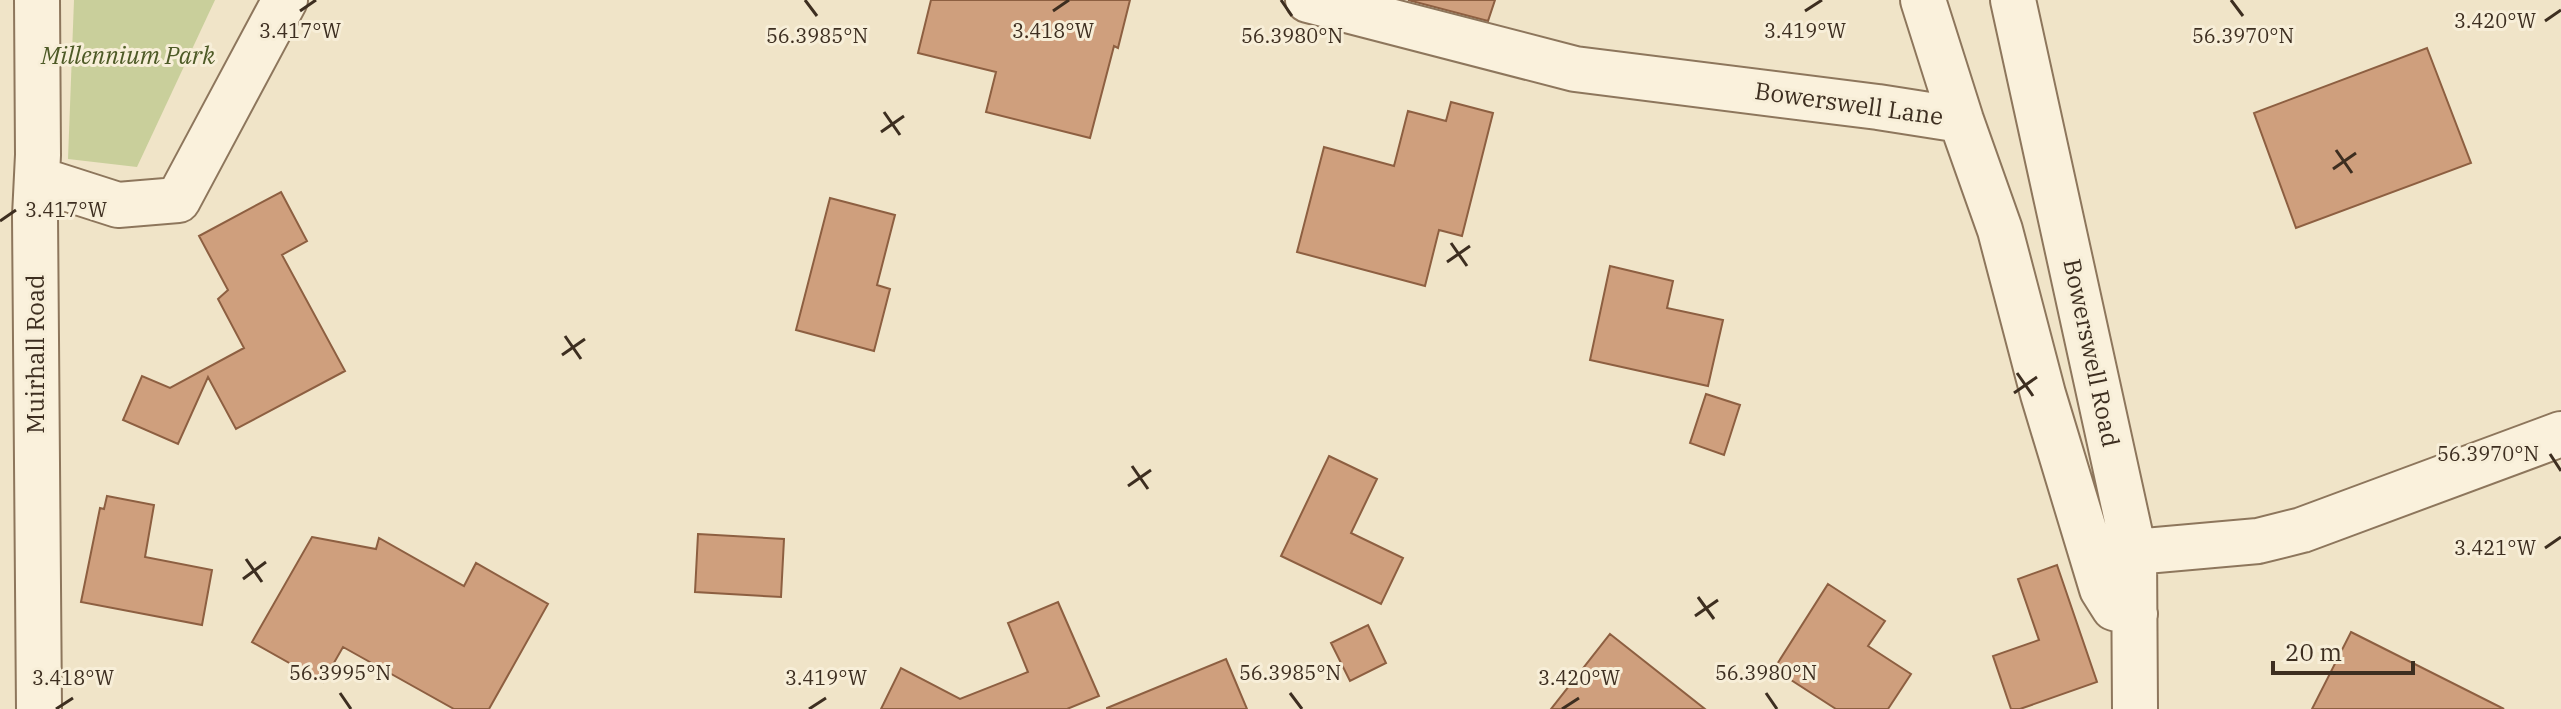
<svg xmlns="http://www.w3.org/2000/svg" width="2561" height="709" font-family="'IBM Plex Serif',serif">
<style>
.green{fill:#c9cf9b}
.building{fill:#cf9f7d;stroke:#8d5f41;stroke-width:2}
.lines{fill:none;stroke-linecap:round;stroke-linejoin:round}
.minor-casing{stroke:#8d765c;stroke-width:48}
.minor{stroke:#faf1dc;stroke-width:44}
.ticks{fill:none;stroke:#3d2e20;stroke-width:3}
.labels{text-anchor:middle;stroke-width:6;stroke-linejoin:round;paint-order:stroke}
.park-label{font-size:24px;font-style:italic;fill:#4d5a26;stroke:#f7eed8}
.street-label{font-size:24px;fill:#3d2e20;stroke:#f7eed8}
.ticks-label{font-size:20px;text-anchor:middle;fill:#3d2e20;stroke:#f7eed8;stroke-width:6;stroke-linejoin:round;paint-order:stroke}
</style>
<rect width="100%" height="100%" fill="#f0e4c8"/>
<path class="green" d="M74,0H215L137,167L68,159Z"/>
<path class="building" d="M931,0H1130L1118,48L1114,46L1090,138L986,112L996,72L918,53Z
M1408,0H1495L1488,21Z
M2427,48L2471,163L2296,228L2254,113Z
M1451,102L1493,113L1462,236L1439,230L1425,286L1297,252L1324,147L1394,166L1408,111L1446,121Z
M281,192L307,241L282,255L345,371L236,429L208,377L178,444L123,420L142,376L170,388L244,348L218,299L228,290L199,236Z
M830,198L895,215L877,285L890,289L874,351L796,330Z
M1610,266L1673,281L1667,308L1723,320L1708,386L1590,360Z
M1706,394L1740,405L1724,455L1690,443Z
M1329,456L1377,479L1351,533L1403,558L1381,604L1281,556Z
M107,496L154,505L145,557L212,570L202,625L81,602L100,508L104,509Z
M698,534L784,539L781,597L695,592Z
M312,537L376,549L379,538L464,586L476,563L548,604L489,709H454L343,647L323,682L252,642Z
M2057,565L2097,682L2020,709H2011L1993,656L2039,640L2018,579Z
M1828,584L1885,621L1868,646L1911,674L1888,709H1836L1774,669Z
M1058,602L1099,696L1067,709H881L901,668L960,699L1028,672L1008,623Z
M1368,625L1386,663L1350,681L1331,643Z
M2351,632L2504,709H2312Z
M1610,634L1705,709H1551Z
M1226,659L1247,709H1107V708Z"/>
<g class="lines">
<g class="minor-casing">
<path id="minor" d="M37,0L38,155L35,216L39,709
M1308,0L1575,69L1878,107L1961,120
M1923,0L1961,120L2000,230L2043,394L2102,589L2114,608L2135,614
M2013,0L2134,552L2135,709
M37,179L118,205L178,200L285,0
M2134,552L2258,541L2302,530L2561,434"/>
</g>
<use href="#minor" class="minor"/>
</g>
<path class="ticks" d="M805,0L817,16M1281,0L1292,16M2231,0L2243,16M300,11L316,0M1053,11L1069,0M1805,11L1822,0M2545,21L2561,10M884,112L900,135M881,132L904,116M2336,150L2352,173M2333,169L2356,153M0,221L16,210M1451,243L1467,266M1447,262L1470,246M565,336L581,359M562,355L585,339M2017,373L2033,396M2014,393L2037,377M2550,454L2561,471M1132,466L1148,489M1128,486L1151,470M2545,548L2561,537M246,559L262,582M243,579L266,562M1698,597L1714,619M1695,616L1718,600M340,693L351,709M1290,693L1302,709M1766,693L1777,709M56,709L73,698M809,709L826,698M1562,709L1579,698"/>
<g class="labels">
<g class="park-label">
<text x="128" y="64">Millennium Park</text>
</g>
<g class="street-label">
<text transform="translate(1849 104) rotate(8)" y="8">Bowerswell Lane</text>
<text transform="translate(2091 353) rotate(78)" y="8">Bowerswell Road</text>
<text transform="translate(36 354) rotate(-90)" y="8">Muirhall Road</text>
</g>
</g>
<g class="ticks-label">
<text x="2495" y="28">3.420°W</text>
<text x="1053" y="38">3.418°W</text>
<text x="300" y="38">3.417°W</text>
<text x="1805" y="38">3.419°W</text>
<text x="817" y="43">56.3985°N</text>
<text x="1292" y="43">56.3980°N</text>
<text x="2243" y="43">56.3970°N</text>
<text x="66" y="217">3.417°W</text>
<text x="2488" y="461">56.3970°N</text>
<text x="2495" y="555">3.421°W</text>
<text x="340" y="680">56.3995°N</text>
<text x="1290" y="680">56.3985°N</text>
<text x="1766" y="680">56.3980°N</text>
<text x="73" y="685">3.418°W</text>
<text x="826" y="685">3.419°W</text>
<text x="1579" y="685">3.420°W</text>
</g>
<path d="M2273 661v12h140v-12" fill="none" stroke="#3d2e20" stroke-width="4"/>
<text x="2285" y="661" font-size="24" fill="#3d2e20" stroke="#f7eed8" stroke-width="6" paint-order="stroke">20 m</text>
</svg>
